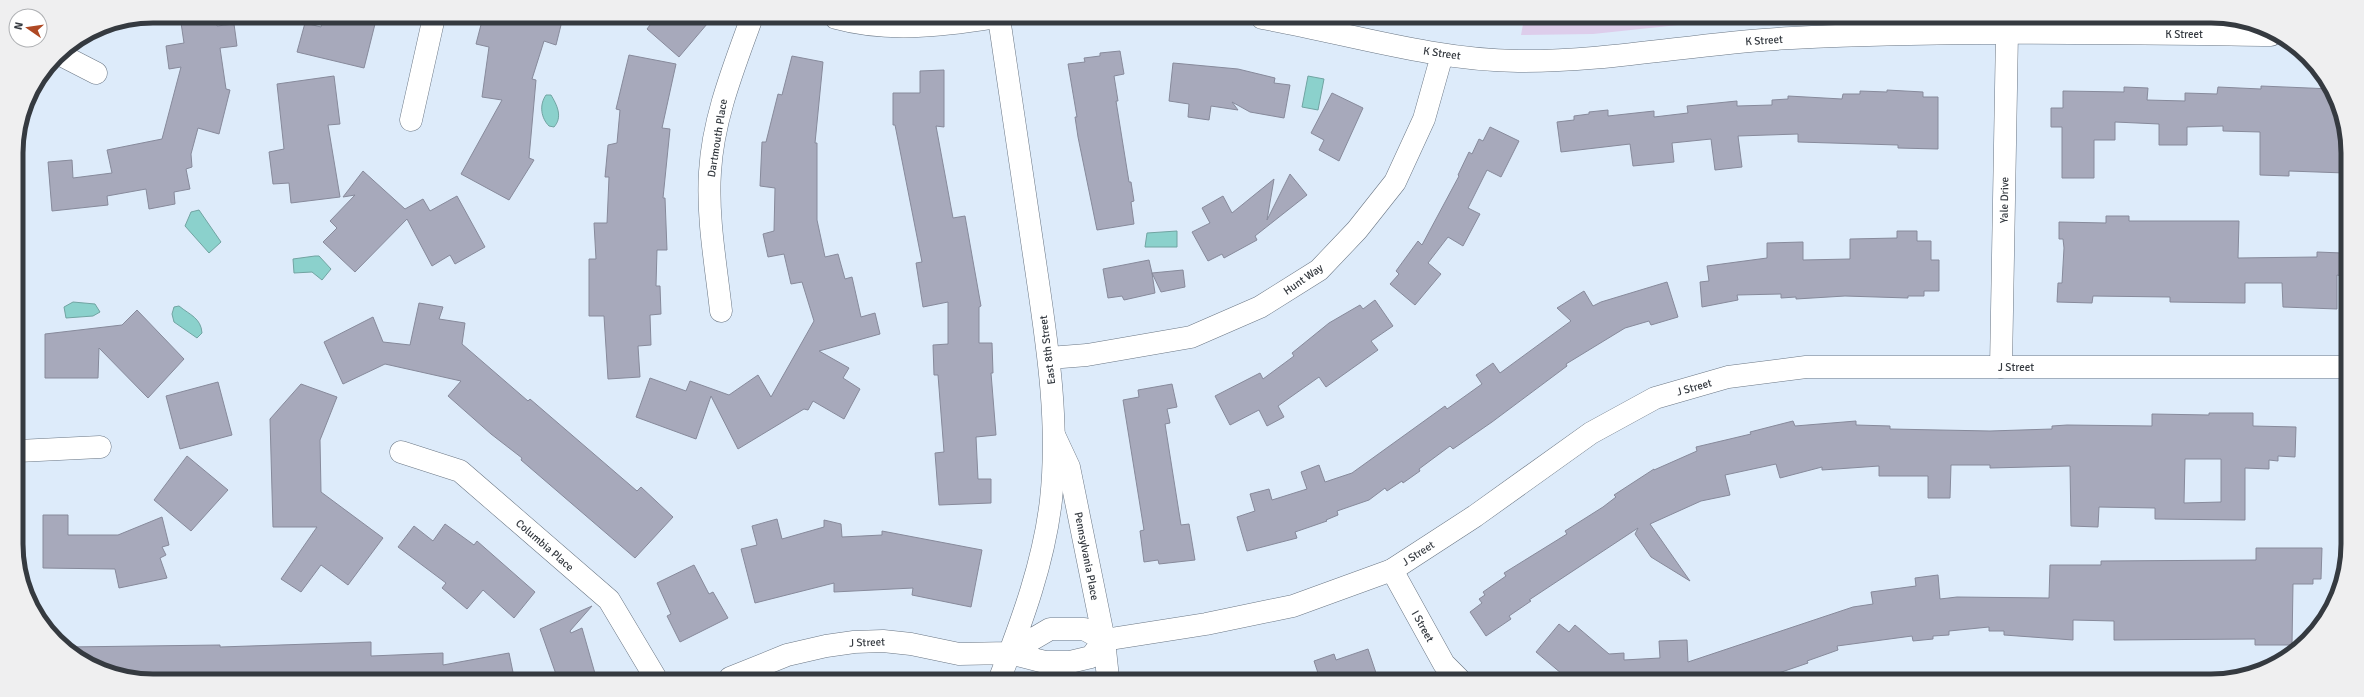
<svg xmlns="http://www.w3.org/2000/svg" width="2364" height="697" font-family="Signika,sans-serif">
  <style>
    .green { fill: #ddcdeb }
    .water { fill: #8bd1cc; stroke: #71a4a2 }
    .building { fill: #a7a9bb; stroke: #878a9b; fill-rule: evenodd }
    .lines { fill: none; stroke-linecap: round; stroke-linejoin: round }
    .minor-casing { stroke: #6a7684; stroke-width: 23 }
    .tertiary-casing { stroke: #6a7684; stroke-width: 23 }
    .minor { stroke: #fff; stroke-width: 22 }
    .tertiary { stroke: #fff; stroke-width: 22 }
    .labels { text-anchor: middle; stroke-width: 3; stroke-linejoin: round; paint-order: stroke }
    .street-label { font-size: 11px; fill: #353a40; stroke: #fff }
    .rim { fill: none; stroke: #353a40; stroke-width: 5 }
  </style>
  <rect width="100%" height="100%" fill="#ddebfa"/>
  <path class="green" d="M 1524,19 L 1735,19 L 1593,34 L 1521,35 Z"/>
  <path class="water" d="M 1308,76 L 1324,79 L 1318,110 L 1302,107 Z
    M 546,95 L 551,95 C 557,105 563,117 554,127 L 549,126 C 541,118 539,105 546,95 Z
    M 199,210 L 221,242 L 209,253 L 185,226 L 191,212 Z
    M 1177,231 L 1177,247 L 1145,247 L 1147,233 Z
    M 315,256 L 319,256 L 331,269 L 322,280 L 312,272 L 294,273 L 293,259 Z
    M 73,302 L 95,304 L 100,312 L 93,316 L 66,318 L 64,307 Z
    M 179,306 C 190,315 201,318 202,333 L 197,338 L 174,322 L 172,314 L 174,307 Z"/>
  <path class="building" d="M 180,16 L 216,16 L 217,26 L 234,24 L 237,46 L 220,48 L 226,89 L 230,90 L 219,134 L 198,128 L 191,154 L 192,167 L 186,169 L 190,189 L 174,192 L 175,204 L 149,209 L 146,189 L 107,196 L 108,205 L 52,211 L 48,162 L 72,160 L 73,178 L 112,173 L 107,150 L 162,139 L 181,67 L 169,69 L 166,46 L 184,43 Z
    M 323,16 L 377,16 L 364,68 L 297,52 L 305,23 L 321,27 Z
    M 483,17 L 548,17 L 562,21 L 556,45 L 544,41 L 532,79 L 536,80 L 529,158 L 534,160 L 509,200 L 461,174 L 502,100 L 482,97 L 489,47 L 476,44 Z
    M 656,17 L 713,17 L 679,57 L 647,29 Z
    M 1120,51 L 1124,74 L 1114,76 L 1118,101 L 1116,101 L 1129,182 L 1131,182 L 1134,201 L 1131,202 L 1134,224 L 1097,230 L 1078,137 L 1075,117 L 1077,117 L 1068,64 L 1085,62 L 1084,58 L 1100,56 L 1100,53 Z
    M 629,55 L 676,64 L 662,128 L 670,129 L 663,198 L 665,198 L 667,250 L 657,250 L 656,286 L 660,286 L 661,314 L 650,315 L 651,345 L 638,346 L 640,377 L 608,379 L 604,316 L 589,316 L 589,259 L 596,259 L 594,223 L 607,223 L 609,177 L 605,177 L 608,145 L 617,143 L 620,110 L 616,109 Z
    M 792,56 L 823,62 L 815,143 L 817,143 L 817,220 L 825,257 L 838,254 L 845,279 L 852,277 L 861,317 L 875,313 L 880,334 L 819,351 L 849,368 L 843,378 L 860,389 L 844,419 L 813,401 L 808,410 L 804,409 L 738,449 L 711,396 L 696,439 L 636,417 L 650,378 L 686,391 L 690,381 L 729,395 L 758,375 L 771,397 L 814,321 L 802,282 L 791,284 L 784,254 L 768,257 L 763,234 L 774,231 L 775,188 L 760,186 L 762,142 L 766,142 L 778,94 L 782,95 Z
    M 1173,63 L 1238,69 L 1275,78 L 1274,83 L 1290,85 L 1284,118 L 1250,112 L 1232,102 L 1238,110 L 1211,106 L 1209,120 L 1188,117 L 1189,104 L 1169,101 Z
    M 944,70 L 944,127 L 936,126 L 953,218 L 965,216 L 981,306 L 979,307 L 979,343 L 992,343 L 993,373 L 991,373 L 996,435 L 976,437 L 978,479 L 991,479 L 991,503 L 939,505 L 935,453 L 944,452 L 938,375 L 934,375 L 933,345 L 948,344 L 948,302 L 923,307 L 916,263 L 922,262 L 895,125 L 893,125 L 893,93 L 920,93 L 920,71 Z
    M 334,76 L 340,124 L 328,125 L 340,197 L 291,203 L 289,183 L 273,184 L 269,152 L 284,149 L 277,84 Z
    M 2261,86 L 2332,89 L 2345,127 L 2345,173 L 2289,171 L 2289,176 L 2260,175 L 2260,132 L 2223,131 L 2223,126 L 2187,127 L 2187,145 L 2159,145 L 2159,124 L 2115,122 L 2115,140 L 2094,140 L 2094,178 L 2062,178 L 2062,127 L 2051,127 L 2051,108 L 2063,108 L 2063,91 L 2124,92 L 2124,87 L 2148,88 L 2147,100 L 2185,101 L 2185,93 L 2217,94 L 2218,87 L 2261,89 Z
    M 1887,90 L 1923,92 L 1923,97 L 1938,97 L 1938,149 L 1898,148 L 1898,145 L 1798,142 L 1798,134 L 1738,136 L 1742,167 L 1715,170 L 1711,139 L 1672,143 L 1674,162 L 1633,166 L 1630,144 L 1561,152 L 1557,122 L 1574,120 L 1574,116 L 1589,114 L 1589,112 L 1608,110 L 1608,116 L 1654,111 L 1654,117 L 1688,113 L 1687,106 L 1737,101 L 1737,106 L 1772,105 L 1772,100 L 1788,99 L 1788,96 L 1842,99 L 1843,94 L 1860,94 L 1860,91 L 1887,92 Z
    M 1332,93 L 1363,108 L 1339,161 L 1319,150 L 1324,140 L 1311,133 Z
    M 1490,127 L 1519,141 L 1501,177 L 1487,170 L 1468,208 L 1480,214 L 1463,246 L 1448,237 L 1428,263 L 1441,274 L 1415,305 L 1390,284 L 1399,274 L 1396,271 L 1418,241 L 1422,245 L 1459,176 L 1458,175 L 1469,152 L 1472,154 L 1479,139 L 1483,141 Z
    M 363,171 L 405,209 L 423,199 L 430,211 L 457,196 L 485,247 L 455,264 L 450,255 L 432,266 L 407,219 L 355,272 L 323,242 L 337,228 L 330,221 L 355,195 L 343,197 Z
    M 1290,174 L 1307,195 L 1255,236 L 1257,240 L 1224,258 L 1222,254 L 1208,261 L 1192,232 L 1210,223 L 1202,208 L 1223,196 L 1232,213 L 1274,179 L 1267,220 Z
    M 2106,216 L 2129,216 L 2129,221 L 2239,221 L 2238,258 L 2317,257 L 2317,252 L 2342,253 L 2342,276 L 2337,275 L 2337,309 L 2283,307 L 2282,283 L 2245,283 L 2245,303 L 2170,302 L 2170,297 L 2093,296 L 2092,303 L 2057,302 L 2058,283 L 2062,283 L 2064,248 L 2063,239 L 2059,239 L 2059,222 L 2106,223 Z
    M 1897,231 L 1917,231 L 1917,241 L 1931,241 L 1931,260 L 1939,260 L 1939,291 L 1924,291 L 1924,296 L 1908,296 L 1908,298 L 1845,296 L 1796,299 L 1796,297 L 1781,298 L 1781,294 L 1737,295 L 1738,300 L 1702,307 L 1700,282 L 1709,281 L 1707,266 L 1767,258 L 1767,243 L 1803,242 L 1803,260 L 1850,259 L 1850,239 L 1897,238 Z
    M 1149,260 L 1152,273 L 1183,270 L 1185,287 L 1161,292 L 1152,273 L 1155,293 L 1124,300 L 1122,296 L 1108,298 L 1103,269 Z
    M 1667,282 L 1678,317 L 1651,325 L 1649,321 L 1625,328 L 1566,364 L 1567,366 L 1492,422 L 1453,449 L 1450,446 L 1419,469 L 1420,471 L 1403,483 L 1402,481 L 1387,491 L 1385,488 L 1369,500 L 1337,511 L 1338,515 L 1326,520 L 1327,521 L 1295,532 L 1297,538 L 1247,551 L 1237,517 L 1255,511 L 1250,494 L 1269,489 L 1272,500 L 1307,489 L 1301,472 L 1319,465 L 1325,482 L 1352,473 L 1445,406 L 1447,409 L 1482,384 L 1476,375 L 1493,363 L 1500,373 L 1571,321 L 1557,308 L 1584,291 L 1593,306 L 1601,302 Z
    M 1375,300 L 1393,326 L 1371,341 L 1378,350 L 1326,387 L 1319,377 L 1278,406 L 1284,417 L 1267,426 L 1259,410 L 1230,425 L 1215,396 L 1260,373 L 1263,379 L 1294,356 L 1292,353 L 1329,323 L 1360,305 L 1363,309 Z
    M 419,303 L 443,307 L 439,319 L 465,323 L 462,344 L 528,401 L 530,399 L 637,491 L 641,487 L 673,517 L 635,558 L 521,460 L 522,458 L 491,434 L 448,396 L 461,381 L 385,364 L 343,384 L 324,342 L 373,317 L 383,342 L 410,345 Z
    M 137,310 L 184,359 L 148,398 L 99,348 L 98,378 L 45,378 L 45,334 L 122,325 Z
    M 218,382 L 232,435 L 180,449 L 166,396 Z
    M 301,384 L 337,397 L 320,440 L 321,492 L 383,538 L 348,585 L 321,565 L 301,592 L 281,579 L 317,527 L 273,527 L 270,419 Z
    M 1172,384 L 1177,407 L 1167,409 L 1170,423 L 1165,424 L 1181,525 L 1189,524 L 1195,560 L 1159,564 L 1158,560 L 1144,562 L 1140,531 L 1144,530 L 1123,400 L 1139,397 L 1138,390 Z
    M 2209,413 L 2253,413 L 2253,426 L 2296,427 L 2295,457 L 2278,456 L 2278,461 L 2269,460 L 2269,469 L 2245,468 L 2245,520 L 2155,519 L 2155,508 L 2099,507 L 2098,527 L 2071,526 L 2070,466 L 1990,468 L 1990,465 L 1951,465 L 1950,498 L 1928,498 L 1928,476 L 1879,476 L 1879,466 L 1822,470 L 1822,467 L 1780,478 L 1776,464 L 1725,475 L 1730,495 L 1701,501 L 1650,524 L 1690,581 L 1651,557 L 1635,534 L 1638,528 L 1529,600 L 1531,601 L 1509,616 L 1511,619 L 1486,636 L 1470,612 L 1482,603 L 1479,599 L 1485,595 L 1483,592 L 1506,576 L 1504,573 L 1567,534 L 1565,531 L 1603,507 L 1616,497 L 1614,495 L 1654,469 L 1654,470 L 1697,451 L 1696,447 L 1751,434 L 1750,432 L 1793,421 L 1795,426 L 1856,421 L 1856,425 L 1890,426 L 1890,429 L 1990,431 L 2052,429 L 2052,426 L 2067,425 L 2152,426 L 2152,414 L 2209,415 ZM 2185,459 L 2221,459 L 2221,502 L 2184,503 Z
    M 187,456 L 228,490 L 191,531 L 154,500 Z
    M 43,515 L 68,515 L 68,535 L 118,535 L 162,517 L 169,545 L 162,547 L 166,555 L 160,558 L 167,578 L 119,588 L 115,569 L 43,568 Z
    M 777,519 L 782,539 L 824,527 L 824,520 L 841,524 L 842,537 L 882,535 L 882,531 L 982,550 L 971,607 L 912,595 L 913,588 L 834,592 L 834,583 L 755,603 L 741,549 L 757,545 L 752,526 Z
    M 445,524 L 474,545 L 477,541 L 535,592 L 514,618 L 483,590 L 467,609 L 442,588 L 446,583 L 398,547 L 414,526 L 433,541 Z
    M 2256,548 L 2322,548 L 2321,579 L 2313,579 L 2313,584 L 2293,584 L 2292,645 L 2255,645 L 2255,639 L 2114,640 L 2114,621 L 2073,620 L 2073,640 L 2004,635 L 2004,631 L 1989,631 L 1989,627 L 1949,631 L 1949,635 L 1933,636 L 1933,639 L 1913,641 L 1912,636 L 1837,646 L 1838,650 L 1807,661 L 1808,663 L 1764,678 L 1762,675 L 1747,680 L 1568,679 L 1536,652 L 1559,624 L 1569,632 L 1575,625 L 1609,654 L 1624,653 L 1624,660 L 1660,658 L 1659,641 L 1687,640 L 1688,662 L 1853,607 L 1873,604 L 1871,592 L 1916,586 L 1915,578 L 1938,575 L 1940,599 L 1957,597 L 2049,598 L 2050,565 L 2101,565 L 2101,561 L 2256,560 Z
    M 694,565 L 709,594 L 713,592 L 728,618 L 680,642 L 667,616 L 671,614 L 657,583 Z
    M 592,606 L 570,631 L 571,633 L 582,628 L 596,677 L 557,677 L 540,629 Z
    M 371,642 L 371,656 L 443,653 L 443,665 L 509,653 L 514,677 L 118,676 L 67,647 L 220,645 L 220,647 Z
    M 1368,649 L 1378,679 L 1320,679 L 1314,661 L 1334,654 L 1336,660 Z"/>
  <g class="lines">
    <defs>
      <path id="minor" d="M 836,18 C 886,32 941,26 991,18
        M 1262,18 C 1347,33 1432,60 1518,61 C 1610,62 1701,42 1792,38 C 1952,30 2111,33 2271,35
        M 59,54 L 96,73
        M 411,120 L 434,17
        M 721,311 C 716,265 707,218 710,172 C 713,118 734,67 752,17
        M 1049,358 L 1087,355 L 1191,337 L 1260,307 L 1319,270 L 1357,230 L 1395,182 L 1424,119 L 1442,55
        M 2001,367 L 2007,33
        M 1055,437 L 1069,467 L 1104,640 L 1108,678
        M 18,451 L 100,447
        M 401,452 L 460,471 L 609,600 L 655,677
        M 1392,570 L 1444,664 L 1459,679"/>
      <path id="tertiary" d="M 999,18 C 1011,97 1023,176 1034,255 C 1046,337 1060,418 1051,500 C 1044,562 1022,621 1000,678
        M 1009,653 L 1050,629 L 1084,629 L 1104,640 L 1206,624 L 1293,606 L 1392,570 L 1475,516 L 1591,433 L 1655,398 L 1728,377 L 1806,367 L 2344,367
        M 730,678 L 787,655 L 826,646 L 854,642 L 883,641 L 911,644 L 959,654 L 1009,653 L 1045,662 L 1070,662 L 1091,657 L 1104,640"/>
    </defs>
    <use href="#minor" class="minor-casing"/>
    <use href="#tertiary" class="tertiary-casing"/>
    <use href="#minor" class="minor"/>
    <use href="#tertiary" class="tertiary"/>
  </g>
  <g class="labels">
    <g class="street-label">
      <text x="2184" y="38">K Street</text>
      <text transform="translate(1764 40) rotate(-4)" y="4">K Street</text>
      <text transform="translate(1442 53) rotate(8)" y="4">K Street</text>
      <text transform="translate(717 138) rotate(-81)" y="4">Dartmouth Place</text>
      <text transform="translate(2004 200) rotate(-89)" y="4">Yale Drive</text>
      <text transform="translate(1303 279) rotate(-35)" y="4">Hunt Way</text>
      <text transform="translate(1047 350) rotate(-97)" y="4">East 8th Street</text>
      <text x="2016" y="371">J Street</text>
      <text transform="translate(1694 387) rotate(-16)" y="4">J Street</text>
      <text transform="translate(545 545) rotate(41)" y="4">Columbia Place</text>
      <text transform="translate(1418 553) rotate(-33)" y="4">J Street</text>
      <text transform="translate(1087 556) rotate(79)" y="4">Pennsylvania Place</text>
      <text transform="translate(1423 626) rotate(61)" y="4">I Street</text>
      <text transform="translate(867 642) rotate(-2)" y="4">J Street</text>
    </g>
  </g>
  <path d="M0 0H2364V697H0ZM153 23H2211A130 130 0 0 1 2341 153V544A130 130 0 0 1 2211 674H153A130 130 0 0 1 23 544V153A130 130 0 0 1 153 23Z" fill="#efeff0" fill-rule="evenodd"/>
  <path class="rim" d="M153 23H2211A130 130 0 0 1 2341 153V544A130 130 0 0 1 2211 674H153A130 130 0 0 1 23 544V153A130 130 0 0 1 153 23Z"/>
  <g transform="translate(28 28) rotate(283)"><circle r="19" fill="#ffffff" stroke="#aeb0b3"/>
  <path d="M0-3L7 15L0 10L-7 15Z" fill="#af4823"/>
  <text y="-6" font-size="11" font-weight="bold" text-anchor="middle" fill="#353a40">N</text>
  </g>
</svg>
